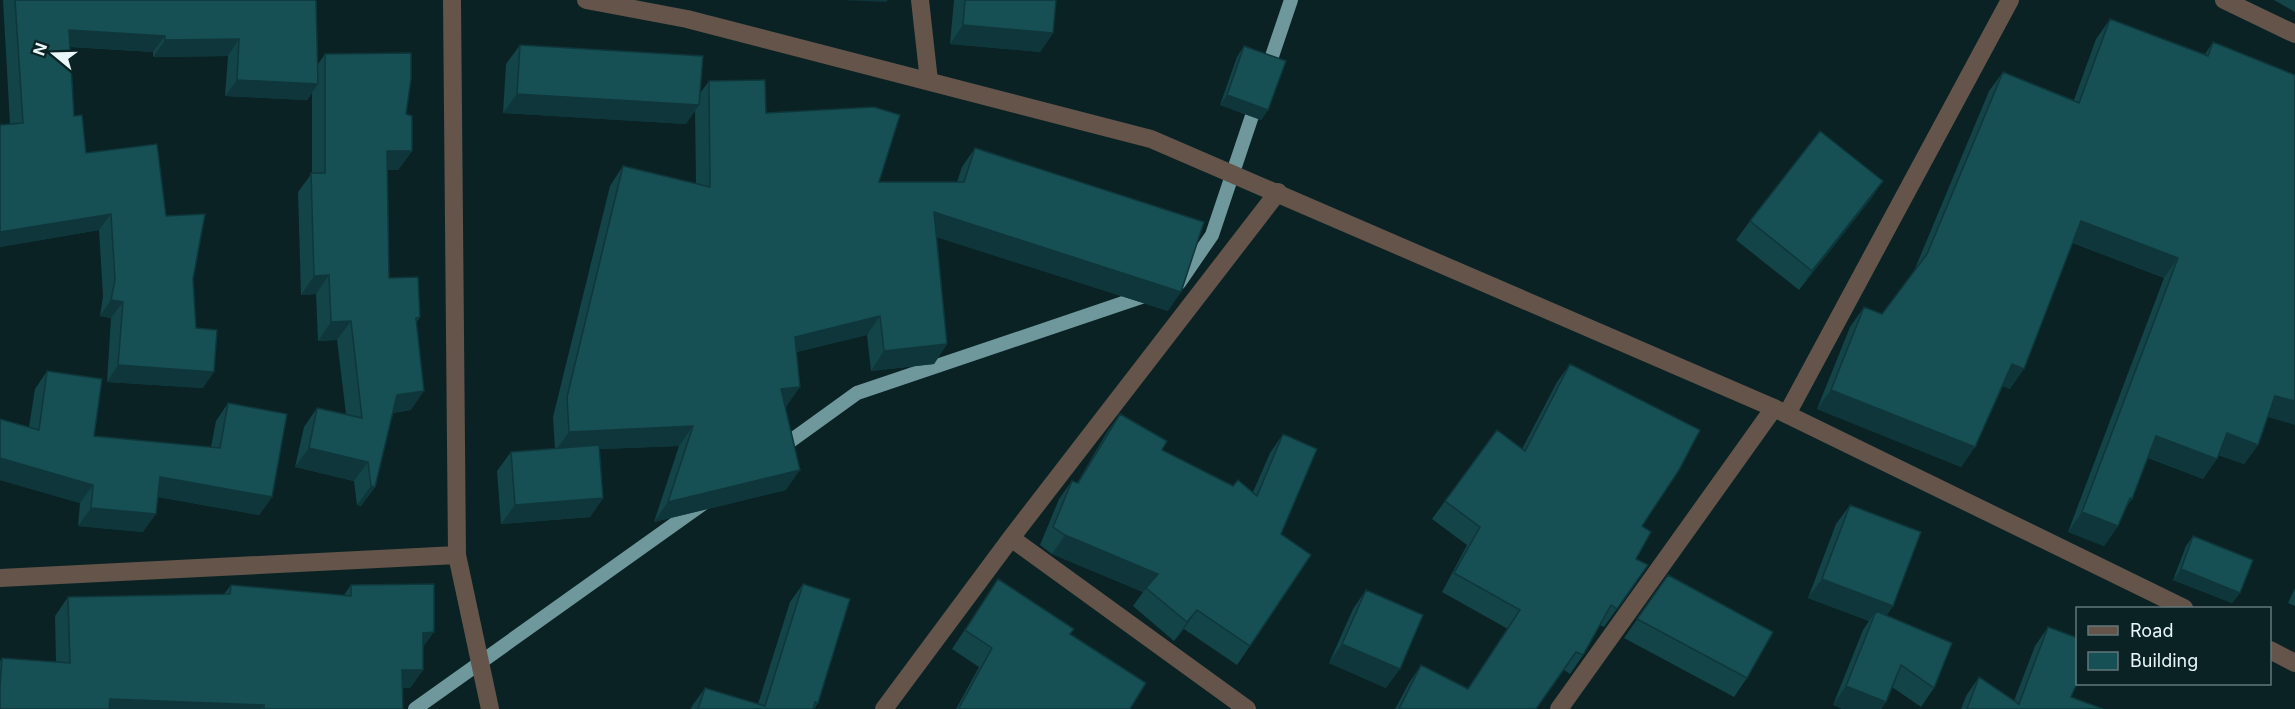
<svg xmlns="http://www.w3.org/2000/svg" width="2295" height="709" font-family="Inter,sans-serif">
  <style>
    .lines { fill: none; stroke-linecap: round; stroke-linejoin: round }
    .stream { stroke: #6e989c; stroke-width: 14 }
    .minor { stroke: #64544a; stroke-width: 18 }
    .tertiary { stroke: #64544a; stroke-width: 18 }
    .wall { fill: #134448 }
    .shaded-wall { fill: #0f373b }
    .building { fill: #164f54; stroke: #0f373b; stroke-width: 1.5 }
  </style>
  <rect width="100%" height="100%" fill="#0a2224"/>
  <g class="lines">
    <path class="stream" d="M 1266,74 L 1291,0
      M 1179,283 L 1212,235 L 1257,101
      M 778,450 L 857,393 L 1150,294
      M 415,709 L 704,503"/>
    <path class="minor" d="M 452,0 L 457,555 L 490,709
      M 920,0 L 929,81
      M 2224,0 L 2295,34
      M 1787,414 L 2010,0
      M 1011,538 L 1247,709
      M 0,578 L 457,555
      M 884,709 L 1011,538 L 1278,192
      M 1559,709 L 1774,408"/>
    <path class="tertiary" d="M 586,0 L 687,19 L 1151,139 L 1774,408 L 2184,608
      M 2270,650 L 2295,663"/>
  </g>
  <path class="wall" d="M 3,0 L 316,0 L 318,64 L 325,54 L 406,114 L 412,151 L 398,170 L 387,170 L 389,278 L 420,317 L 416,323 L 411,410 L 393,413 L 375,487 L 361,506 L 357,505 L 354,481 L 295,467 L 304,427 L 317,408 L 346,414 L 337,340 L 318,341 L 316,294 L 301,295 L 298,192 L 312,173 L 312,93 L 307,100 L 225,96 L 228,56 L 153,57 L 153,52 L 70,47 L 74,116 L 86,153 L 166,216 L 193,279 L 196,328 L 203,388 L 107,382 L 111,318 L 100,316 L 103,296 L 99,230 L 0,247 L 0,125 L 10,124 Z
    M 954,0 L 1056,0 L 1053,33 L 1040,52 L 950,44 Z
    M 2274,0 L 2295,0 L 2295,12 Z
    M 2110,19 L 2205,54 L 2213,42 L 2268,417 L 2258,445 L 2244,464 L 2218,455 L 2203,479 L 2148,458 L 2118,526 L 2104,546 L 2068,532 L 2164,278 L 2073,243 L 2010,389 L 2003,386 L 1975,447 L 1961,467 L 1817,409 L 1850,327 L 1864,307 L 1882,314 L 1914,271 L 1989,91 L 2003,72 L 2074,100 L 2096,39 Z
    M 520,45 L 700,93 L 709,81 L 766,113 L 879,182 L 957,182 L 962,167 L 975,148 L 1168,311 L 937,237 L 947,344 L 934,364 L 871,371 L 867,335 L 796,352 L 785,407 L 786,490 L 654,522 L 679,446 L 599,449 L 603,498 L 590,517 L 501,524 L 497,471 L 511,452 L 555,449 L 553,417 L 610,186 L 623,166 L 696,184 L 695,111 L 686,124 L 503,113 L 506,64 Z
    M 1244,46 L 1268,110 L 1261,120 L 1220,105 L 1237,57 Z
    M 1883,181 L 1870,200 L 1799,290 L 1736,240 L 1750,221 Z
    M 1570,364 L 1642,526 L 1636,559 L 1648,565 L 1604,627 L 1600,625 L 1583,655 L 1570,674 L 1564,670 L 1536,709 L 1395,709 L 1409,683 L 1421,665 L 1468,688 L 1508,629 L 1442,592 L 1467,545 L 1432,519 L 1445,501 L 1522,449 L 1557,382 Z
    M 47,371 L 94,436 L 211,447 L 216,421 L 228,403 L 272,497 L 259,515 L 158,497 L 143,532 L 78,526 L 80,503 L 0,480 L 0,419 L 29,427 L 35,389 Z
    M 1120,414 L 1162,450 L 1233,486 L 1253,492 L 1270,453 L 1283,434 L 1281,534 L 1250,646 L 1237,665 L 1184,629 L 1174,641 L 1133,606 L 1143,592 L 1052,554 L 1040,545 L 1059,499 L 1072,481 L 1077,483 L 1107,432 Z
    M 1850,505 L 1893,606 L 1886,616 L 1934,688 L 1921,707 L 1892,687 L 1886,702 L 1881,709 L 1843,709 L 1833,705 L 1863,630 L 1869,621 L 1808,598 L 1836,524 Z
    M 2193,536 L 2240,593 L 2232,603 L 2173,580 L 2186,546 Z
    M 1668,575 L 1747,678 L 1734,697 L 1624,638 Z
    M 998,579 L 1070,634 L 1130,709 L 956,709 L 979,667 L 952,649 Z
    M 803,584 L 818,703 L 814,709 L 691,709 L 692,706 L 705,688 L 758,704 L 790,602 Z
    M 231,585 L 344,595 L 351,585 L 423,648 L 423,670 L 410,688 L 403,688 L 403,709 L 0,709 L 0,661 L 2,658 L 56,662 L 55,616 L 68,597 L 224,594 Z
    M 2295,588 L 2295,606 L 2288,603 Z
    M 1366,590 L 1386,688 L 1329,663 L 1353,609 Z
    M 2048,627 L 2071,697 L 2103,709 L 1961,709 L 1966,696 L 1979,677 L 2014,701 L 2035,646 Z"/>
  <path class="shaded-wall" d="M 842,0 L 888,0 L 886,2 Z
    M 963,25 L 1053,33 L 1040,52 L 950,44 Z
    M 69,30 L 165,36 L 153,52 L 57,46 Z
    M 239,39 L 228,56 L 153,57 L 165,40 Z
    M 237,80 L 318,84 L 307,100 L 225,96 Z
    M 517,94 L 699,105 L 686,124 L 503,113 Z
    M 1227,95 L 1268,110 L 1261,120 L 1220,105 Z
    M 387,151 L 412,151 L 398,170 L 374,170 Z
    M 1883,181 L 1870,200 L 1799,290 L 1812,271 Z
    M 934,212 L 1181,292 L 1168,311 L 920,232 Z
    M 111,214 L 99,230 L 0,247 L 0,232 Z
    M 2081,221 L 2178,258 L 2164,278 L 2067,240 Z
    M 329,275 L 316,294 L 301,295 L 314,276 Z
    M 111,300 L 123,302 L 111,318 L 100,316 Z
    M 880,316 L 867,335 L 781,356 L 795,337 Z
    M 351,321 L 337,340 L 318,341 L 331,322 Z
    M 947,344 L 934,364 L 871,371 L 884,351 Z
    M 2012,364 L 2024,369 L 2010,389 L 1998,384 Z
    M 118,365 L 214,372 L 203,388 L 107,382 Z
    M 800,387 L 786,407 L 767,409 L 781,389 Z
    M 1831,390 L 1975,447 L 1961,467 L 1817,409 Z
    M 424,391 L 411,410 L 384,414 L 397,395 Z
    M 2275,396 L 2295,401 L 2295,425 L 2261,415 Z
    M 693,426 L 679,446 L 555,451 L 569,432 Z
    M 2227,433 L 2258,445 L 2244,464 L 2213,453 Z
    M 2156,436 L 2217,459 L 2203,479 L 2142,455 Z
    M 309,448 L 368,462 L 354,481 L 295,467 Z
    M 0,458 L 93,485 L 80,503 L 0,480 Z
    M 800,470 L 786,490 L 654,522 L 668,502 Z
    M 160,477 L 272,497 L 259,515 L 147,495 Z
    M 371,486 L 375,487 L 361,506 L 357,505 Z
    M 603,498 L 590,517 L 501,524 L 515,505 Z
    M 2130,498 L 2132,499 L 2119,519 Z
    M 91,508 L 156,514 L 143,532 L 78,526 Z
    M 2082,512 L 2118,526 L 2104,546 L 2068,532 Z
    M 1065,535 L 1158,574 L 1143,592 L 1052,554 Z
    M 2181,569 L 2240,593 L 2232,603 L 2173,580 Z
    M 1822,579 L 1893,606 L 1880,625 L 1876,611 L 1869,621 L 1808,598 Z
    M 1197,610 L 1184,629 L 1174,641 L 1187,622 Z
    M 434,632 L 421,650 L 423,633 Z
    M 1342,644 L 1400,669 L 1386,688 L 1329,663 Z
    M 402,670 L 423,670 L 410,688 L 389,688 Z
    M 1846,686 L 1886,702 L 1881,709 L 1843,709 L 1833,705 Z
    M 110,699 L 264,705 L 261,709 L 103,709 Z"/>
  <path class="building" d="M 15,0 L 316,0 L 318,84 L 237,80 L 239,39 L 165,40 L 165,36 L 69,30 L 74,116 L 82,115 L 86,153 L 157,144 L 166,216 L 205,214 L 193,279 L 196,328 L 217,330 L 214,372 L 118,365 L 123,302 L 111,300 L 115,280 L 111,214 L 0,232 L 0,125 L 23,123 Z
    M 965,0 L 1056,0 L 1053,33 L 963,25 Z
    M 2110,19 L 2208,56 L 2213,42 L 2295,75 L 2295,401 L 2275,396 L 2258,445 L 2227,433 L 2217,459 L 2156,436 L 2132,499 L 2130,498 L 2118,526 L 2082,512 L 2178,258 L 2081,221 L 2024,369 L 2012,364 L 1975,447 L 1831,390 L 1864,307 L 1882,314 L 1927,254 L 2003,72 L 2079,103 Z
    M 520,45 L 703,56 L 699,105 L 517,94 Z
    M 1244,46 L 1286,61 L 1268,110 L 1227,95 Z
    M 411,53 L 411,79 L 406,114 L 412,116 L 412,151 L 387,151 L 389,278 L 418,277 L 420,317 L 416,318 L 424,391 L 397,395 L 375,487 L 371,486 L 368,462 L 309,448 L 317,408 L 362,418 L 351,321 L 331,322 L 329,275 L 314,276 L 311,173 L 325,173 L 325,54 Z
    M 765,80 L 766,113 L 874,107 L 900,115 L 879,182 L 964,182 L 975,148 L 1204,222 L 1181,292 L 934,212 L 947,344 L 884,351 L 880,316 L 795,337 L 800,387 L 781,389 L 800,470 L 668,502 L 693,426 L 569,432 L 567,397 L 623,166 L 710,187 L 709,81 Z
    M 1820,131 L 1883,181 L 1812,271 L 1750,221 Z
    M 1570,364 L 1700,430 L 1679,470 L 1642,526 L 1651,532 L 1636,559 L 1648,565 L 1617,609 L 1611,605 L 1583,655 L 1576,652 L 1536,709 L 1399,709 L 1421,665 L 1468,689 L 1520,610 L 1454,573 L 1480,527 L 1445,501 L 1497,430 L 1525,451 Z
    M 47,371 L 102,379 L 94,436 L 220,448 L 228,403 L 287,414 L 272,497 L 160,477 L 156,514 L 91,508 L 93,485 L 0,458 L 0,419 L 39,430 Z
    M 1120,414 L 1167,441 L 1162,450 L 1233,486 L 1238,480 L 1257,496 L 1283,434 L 1317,449 L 1281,534 L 1311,555 L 1250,646 L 1197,610 L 1187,622 L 1146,588 L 1158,574 L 1065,535 L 1053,527 L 1072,481 L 1078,483 Z
    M 599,445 L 603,498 L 515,505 L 511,452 Z
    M 1850,505 L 1921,532 L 1893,606 L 1822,579 Z
    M 2193,536 L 2253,560 L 2240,593 L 2181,569 Z
    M 1668,575 L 1773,632 L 1747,678 L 1637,619 Z
    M 998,579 L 1074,629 L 1070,634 L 1146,683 L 1130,709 L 962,709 L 959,708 L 992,648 L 965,630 Z
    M 434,584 L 434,632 L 423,633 L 423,670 L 402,670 L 403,709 L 264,709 L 264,705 L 110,699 L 109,709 L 0,709 L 0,687 L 2,658 L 70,663 L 68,597 L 230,594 L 231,585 L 351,596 L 351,585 Z
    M 803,584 L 850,599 L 818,703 L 815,702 L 813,709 L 698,709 L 705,688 L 765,706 Z
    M 1366,590 L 1423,615 L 1400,669 L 1342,644 Z
    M 1876,611 L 1952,643 L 1934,688 L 1901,665 L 1886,702 L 1846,686 Z
    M 2048,627 L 2078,638 L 2078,681 L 2071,697 L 2103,709 L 1967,709 L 1979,677 L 2019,704 Z"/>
  <rect x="2076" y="607" width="195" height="78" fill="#0a2224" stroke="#637779" stroke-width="1.5"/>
  <rect x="2088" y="626" width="30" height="9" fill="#64544a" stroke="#637779" stroke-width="1.5"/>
  <text x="2130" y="637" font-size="18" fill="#e9f7f8">Road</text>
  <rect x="2088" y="652" width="30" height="18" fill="#164f54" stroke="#637779" stroke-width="1.5"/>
  <text x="2130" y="667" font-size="18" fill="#e9f7f8">Building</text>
  <g transform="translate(54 54) rotate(289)" stroke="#0a2224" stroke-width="4.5" paint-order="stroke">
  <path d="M0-4.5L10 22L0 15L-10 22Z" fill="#e9f7f8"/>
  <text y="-9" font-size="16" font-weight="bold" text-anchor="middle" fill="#e9f7f8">N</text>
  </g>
</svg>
